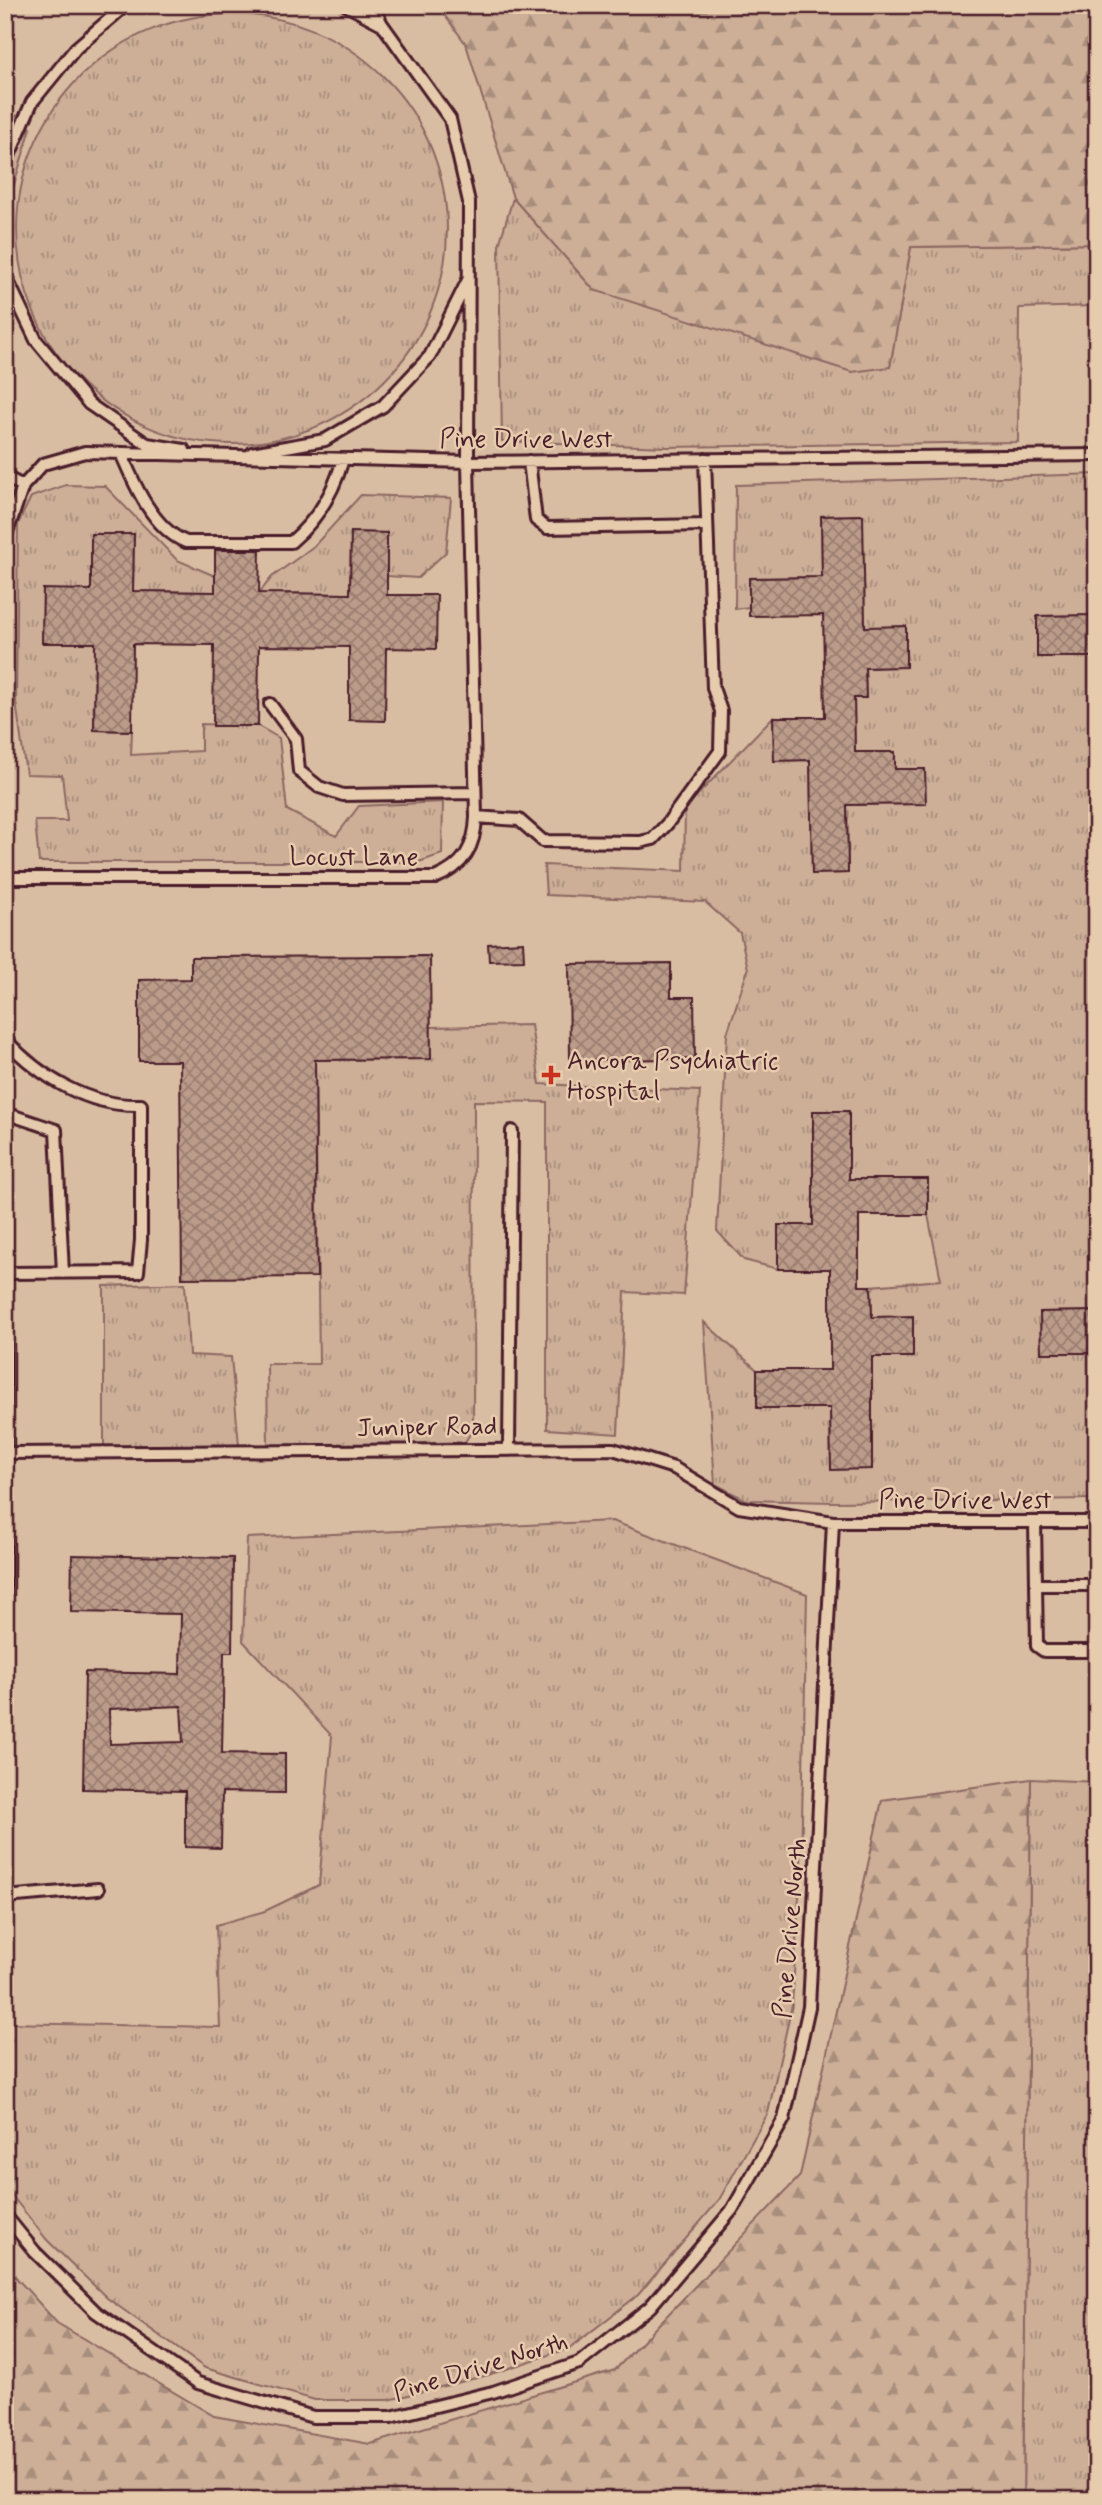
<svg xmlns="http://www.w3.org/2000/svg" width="1102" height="2505" font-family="Mynerve,sans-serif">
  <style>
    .built { fill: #d9bda2 }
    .grass { fill: url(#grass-tufts); stroke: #8c6762; stroke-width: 2 }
    .forest { fill: url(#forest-firs); stroke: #8c6762; stroke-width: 2 }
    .building { fill: url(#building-cross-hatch); stroke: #4a1f2b; stroke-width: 2; fill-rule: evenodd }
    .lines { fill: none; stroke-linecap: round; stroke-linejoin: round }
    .lane-casing { stroke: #4a1f2b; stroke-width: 16 }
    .lane { stroke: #e6cbad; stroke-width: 10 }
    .poi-dot { fill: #c8321e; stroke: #e6cbad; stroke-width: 2.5 }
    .labels { text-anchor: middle; stroke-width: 5; stroke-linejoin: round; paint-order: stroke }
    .street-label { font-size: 26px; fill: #4a1f2b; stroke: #e6cbad }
    .poi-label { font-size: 26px; fill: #4a1f2b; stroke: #e6cbad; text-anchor: start }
  </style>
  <defs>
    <pattern id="grass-tufts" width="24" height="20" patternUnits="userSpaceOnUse" patternTransform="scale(1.75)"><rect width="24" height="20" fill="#cdaf98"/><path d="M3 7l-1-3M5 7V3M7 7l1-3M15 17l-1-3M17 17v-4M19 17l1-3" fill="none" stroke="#a88e7c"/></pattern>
    <pattern id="forest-firs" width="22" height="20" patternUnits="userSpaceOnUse" patternTransform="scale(1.75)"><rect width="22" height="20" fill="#cdaf98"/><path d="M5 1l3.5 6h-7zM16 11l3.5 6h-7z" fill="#a88e7c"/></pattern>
    <pattern id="building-cross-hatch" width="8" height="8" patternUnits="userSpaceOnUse" patternTransform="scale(1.75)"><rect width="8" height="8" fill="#bb9b89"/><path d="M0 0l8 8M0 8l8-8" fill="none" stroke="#9a7e70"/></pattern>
  </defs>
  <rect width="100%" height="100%" fill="#e6cbad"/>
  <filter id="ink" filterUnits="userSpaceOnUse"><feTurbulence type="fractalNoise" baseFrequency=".0143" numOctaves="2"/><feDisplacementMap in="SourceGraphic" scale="14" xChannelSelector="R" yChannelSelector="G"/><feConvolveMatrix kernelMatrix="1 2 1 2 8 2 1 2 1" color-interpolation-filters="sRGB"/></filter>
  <g filter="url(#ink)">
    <path class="built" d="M 5,5 L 437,5 L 466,43 L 513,198 L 911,247 L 1097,244 L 1097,2500 L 1023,2500 L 1031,1780 L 882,1800 L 800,2176 L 615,2370 L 370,2444 L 214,2416 L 57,2323 L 5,2265 L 5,214 L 31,128 L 5,106 Z"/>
    <path class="grass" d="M17 229a215 215 0 1 1 430 0a215 215 0 1 1-430 0Z
      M 513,198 L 594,290 L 890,367 L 911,247 L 1097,244 L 1097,306 L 1019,308 L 1018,442 L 667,447 L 502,441 L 499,245 Z
      M 1097,474 L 1097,615 L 1037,616 L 1037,657 L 1097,657 L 1097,1311 L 1040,1312 L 1041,1353 L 1097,1353 L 1097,1499 L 833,1502 L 746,1500 L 715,1484 L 704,1322 L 757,1370 L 757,1408 L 830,1408 L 831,1469 L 872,1469 L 872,1357 L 913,1357 L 913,1317 L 872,1317 L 871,1286 L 941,1280 L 928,1215 L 928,1180 L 849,1179 L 849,1112 L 813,1225 L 778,1225 L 778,1269 L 744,1260 L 717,1231 L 727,1034 L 748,969 L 740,933 L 705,902 L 546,895 L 544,865 L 684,871 L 685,808 L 773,717 L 774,761 L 810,760 L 812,874 L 848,873 L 847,805 L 925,804 L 855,770 L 854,698 L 866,698 L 865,668 L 906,666 L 906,627 L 865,627 L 862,515 L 821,516 L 822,577 L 749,578 L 749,607 L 735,609 L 736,485 Z
      M 66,485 L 105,486 L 177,560 L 215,576 L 215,592 L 133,591 L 134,535 L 92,534 L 91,590 L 43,590 L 42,642 L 95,643 L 94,730 L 132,731 L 131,755 L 201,751 L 201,724 L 258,726 L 279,738 L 287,810 L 336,836 L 359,806 L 443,802 L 442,854 L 419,862 L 39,862 L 35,821 L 67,821 L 62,775 L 26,774 L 16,702 L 18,524 L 31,497 Z
      M 361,495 L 451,498 L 446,552 L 418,578 L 387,576 L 387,533 L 351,532 L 350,594 L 259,593 L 272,577 L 314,546 Z
      M 531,1025 L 540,1084 L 700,1091 L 684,1295 L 625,1292 L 618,1434 L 547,1429 L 547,1102 L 474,1101 L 473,1429 L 465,1442 L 268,1449 L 267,1364 L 319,1364 L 315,1060 L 430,1059 L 430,1027 Z
      M 185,1283 L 189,1355 L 231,1357 L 239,1445 L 104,1446 L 104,1286 Z
      M 612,1521 L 807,1594 L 801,1865 L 792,2005 L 768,2113 L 719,2200 L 638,2295 L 570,2348 L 488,2375 L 389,2400 L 315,2400 L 205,2368 L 107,2298 L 47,2240 L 5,2187 L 5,2023 L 220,2027 L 216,1925 L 265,1911 L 319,1885 L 332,1736 L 243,1641 L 247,1538 Z
      M 1031,1779 L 1097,1782 L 1097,2500 L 1023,2500 Z"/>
    <path class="forest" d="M 437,5 L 1097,5 L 1097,244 L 911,247 L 890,367 L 852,372 L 594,290 L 513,198 L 466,44 Z
      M 5,106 L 31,128 L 5,214 Z
      M 1031,1779 L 1023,2500 L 5,2500 L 5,2265 L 57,2323 L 214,2416 L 370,2444 L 615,2370 L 800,2176 L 882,1800 Z"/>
    <path class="building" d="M 863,515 L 865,627 L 906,626 L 906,667 L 865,668 L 866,698 L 854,698 L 855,752 L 895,752 L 895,769 L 925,769 L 926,804 L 847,805 L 848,873 L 812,874 L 810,760 L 774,761 L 773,717 L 825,717 L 823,615 L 749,616 L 749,578 L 822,577 L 821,516 Z
      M 351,532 L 387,533 L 387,595 L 437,595 L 436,649 L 386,648 L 385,721 L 349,720 L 349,647 L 259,646 L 258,726 L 213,726 L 214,645 L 133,644 L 132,731 L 94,730 L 95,643 L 42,643 L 43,589 L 91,590 L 91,534 L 134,534 L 133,591 L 215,592 L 215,550 L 260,550 L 259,593 L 350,594 Z
      M 1097,615 L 1097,657 L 1037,657 L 1037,616 Z
      M 523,942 L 524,960 L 489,961 L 488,944 Z
      M 430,956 L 431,1059 L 315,1060 L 317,1277 L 182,1278 L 180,1061 L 139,1061 L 139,980 L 191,979 L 191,957 Z
      M 671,963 L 671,997 L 694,997 L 695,1059 L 570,1060 L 569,964 Z
      M 813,1111 L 849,1111 L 849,1179 L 928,1179 L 928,1215 L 859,1215 L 859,1286 L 871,1286 L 872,1317 L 913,1316 L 913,1357 L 872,1357 L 872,1469 L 831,1470 L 830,1408 L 757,1408 L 757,1370 L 830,1370 L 830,1269 L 778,1269 L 778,1225 L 813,1225 Z
      M 1097,1311 L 1097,1353 L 1041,1353 L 1040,1312 Z
      M 72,1555 L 233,1558 L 232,1652 L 224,1652 L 222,1753 L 285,1754 L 285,1793 L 222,1792 L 221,1848 L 185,1847 L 185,1791 L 83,1789 L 85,1672 L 180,1674 L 181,1614 L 71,1612 ZM 181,1706 L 183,1742 L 110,1744 L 109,1709 Z"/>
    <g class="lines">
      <defs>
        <path id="lane" d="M 372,5 L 382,24
          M 5,165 L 32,102 L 76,48 L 126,5
          M 5,275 L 36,340 L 89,404 L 147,444 L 184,450
          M 121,453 C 134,484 153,529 186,542 L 291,542 C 317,520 334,492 343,459
          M 252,453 L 325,440 L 383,406 L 430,356 L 468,280
          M 529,461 L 536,520 L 547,528 L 707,525
          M 5,477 L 23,486
          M 5,538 L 23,486 L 43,464 L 85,452 L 468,462 L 1097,455
          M 270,704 L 296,739 L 299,771 L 319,787 L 343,795 L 475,793
          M 476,817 L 519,820 L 543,841 L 640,842 L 653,839 L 667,824 L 720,751 L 721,711 L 713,688 L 705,459
          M 5,878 L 435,878 C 464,866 475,847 476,817 L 468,462 L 469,202 L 450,119 L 382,24 L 346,5
          M 5,1039 C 39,1077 89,1107 141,1105 L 141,1240 L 138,1272 L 6,1273
          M 5,1113 L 56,1130 L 63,1273
          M 5,1173 L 5,1615
          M 509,1448 L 512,1131
          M 7,1453 L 613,1449 L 674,1468 L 739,1507 L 833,1522 L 1097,1522
          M 1035,1522 L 1037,1646 L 1044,1651 L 1097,1651
          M 1037,1585 L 1097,1585
          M 5,1897 L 98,1889
          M 5,2215 L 35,2252 L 96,2312 L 198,2383 L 313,2417 L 391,2417 L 493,2392 L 579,2363 L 650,2307 L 732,2210 L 784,2119 L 809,2007 L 833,1522"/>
      </defs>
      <use href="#lane" class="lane-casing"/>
      <use href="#lane" class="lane"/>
    </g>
  </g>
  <path class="poi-dot" d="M547.5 1064.5h7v7h7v7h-7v7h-7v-7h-7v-7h7z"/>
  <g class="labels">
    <g class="street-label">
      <text x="526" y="447">Pine Drive West</text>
      <text x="354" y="865">Locust Lane</text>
      <text transform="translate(427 1426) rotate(-1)" y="9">Juniper Road</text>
      <text x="965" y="1508">Pine Drive West</text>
      <text transform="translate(789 1928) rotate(-85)" y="9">Pine Drive North</text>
      <text transform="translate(480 2366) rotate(-17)" y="9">Pine Drive North</text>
    </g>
    <g class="poi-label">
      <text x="567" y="1069">Ancora Psychiatric<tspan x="567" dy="30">Hospital</tspan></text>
    </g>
  </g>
  <rect width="1102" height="2505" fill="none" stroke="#e6cbad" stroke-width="28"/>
  <rect x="14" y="14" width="1074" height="2477" fill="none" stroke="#4a1f2b" stroke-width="2.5" filter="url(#ink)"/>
</svg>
